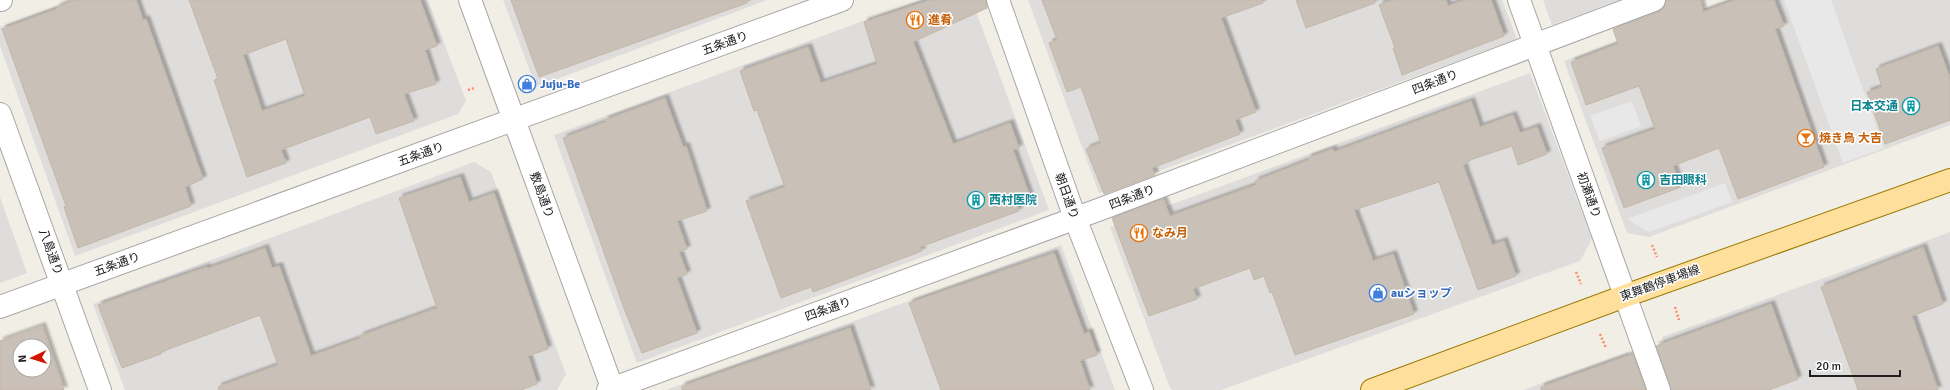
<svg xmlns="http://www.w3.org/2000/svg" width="1950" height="390" font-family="Signika,'Noto Sans JP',sans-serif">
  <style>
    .residential { fill: #dedddc }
    .parking { fill: #e8e8e8 }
    .building { fill: #c9c1b8; stroke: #c4b7a6; fill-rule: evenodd; filter: url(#shadow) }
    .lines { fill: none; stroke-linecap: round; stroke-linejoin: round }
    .minor-casing { stroke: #a7a7a7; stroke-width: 24 }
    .major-casing { stroke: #9b7900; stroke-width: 24 }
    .path { stroke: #ff8868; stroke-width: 2.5; stroke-dasharray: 2 2; stroke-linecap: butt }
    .minor { stroke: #fff; stroke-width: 22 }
    .major { stroke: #ffdf9c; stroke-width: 22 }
    .labels { text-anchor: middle; stroke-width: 3; stroke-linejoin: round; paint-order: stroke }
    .food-label { font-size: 12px; font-weight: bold; fill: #c56008; stroke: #fff; text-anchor: start }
    .street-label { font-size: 12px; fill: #202020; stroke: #fff }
    .shop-label { font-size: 12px; font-weight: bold; fill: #366cbe; stroke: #fff; text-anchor: start }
    .culture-label { font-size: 12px; font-weight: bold; fill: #0d838f; stroke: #fff; text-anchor: start }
  </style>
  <defs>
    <filter id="shadow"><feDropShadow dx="3.5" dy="-3.5" stdDeviation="1" flood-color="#0004"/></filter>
  </defs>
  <rect width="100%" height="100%" fill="#f1eee5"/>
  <path class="residential" d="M 73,0 L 428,0 L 466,101 L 458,114 L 75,256 L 0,46 L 0,27 Z
    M 503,0 L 767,0 L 536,87 Z
    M 920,0 L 972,0 L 1049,210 L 637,363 L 554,135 Z
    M 1028,0 L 1502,0 L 1517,39 L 1099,193 Z
    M 1543,0 L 1620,0 L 1552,25 Z
    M 1727,0 L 1950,0 L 1950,125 L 1649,237 L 1627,233 L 1564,61 Z
    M 1530,73 L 1592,239 L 1580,261 L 1221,390 L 1173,390 L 1170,388 L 1110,227 Z
    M 474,162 L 491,172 L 566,374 L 557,390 L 125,390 L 93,304 Z
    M 0,197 L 27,273 L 0,283 Z
    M 1950,232 L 1950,390 L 1681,390 L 1662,337 Z
    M 1061,245 L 1115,390 L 666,390 Z
    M 1628,352 L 1642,390 L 1523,390 Z"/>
  <path class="parking" d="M 1784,0 L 1831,0 L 1884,148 L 1843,163 Z
    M 1632,101 L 1641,126 L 1600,141 L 1590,116 Z
    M 1725,183 L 1732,202 L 1649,232 L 1627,219 Z"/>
  <path class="building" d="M 75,0 L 136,0 L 143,20 L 146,19 L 203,179 L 185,187 L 191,206 L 78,248 L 64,207 L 66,206 L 2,29 L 57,9 L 57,7 Z
    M 189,0 L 420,0 L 437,46 L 425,50 L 436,84 L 404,94 L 414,121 L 376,134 L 370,117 L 281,150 L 286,163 L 247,177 L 214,80 L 218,79 ZM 286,39 L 305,96 L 262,111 L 243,55 Z
    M 511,0 L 747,0 L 747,3 L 539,77 Z
    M 931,0 L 986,0 L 987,8 L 913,42 L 953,144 L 1010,123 L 1019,148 L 1013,150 L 1030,197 L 1016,203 L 1019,211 L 920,247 L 922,251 L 813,292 L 811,287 L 781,298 L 746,201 L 785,187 L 757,110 L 754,111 L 740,71 L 808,47 L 821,83 L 877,64 L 864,22 Z
    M 1042,0 L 1262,0 L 1263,3 L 1221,18 L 1256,112 L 1235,120 L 1240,134 L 1152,168 L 1155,175 L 1104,194 L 1086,149 L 1101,143 L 1081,87 L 1067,92 L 1049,43 L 1057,40 Z
    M 1296,0 L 1374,0 L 1375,3 L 1306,28 Z
    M 1393,0 L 1446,0 L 1448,6 L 1465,0 L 1491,0 L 1504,36 L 1402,75 L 1393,48 L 1395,48 L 1379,5 Z
    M 1666,0 L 1700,0 L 1703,12 L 1735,0 L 1774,0 L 1784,26 L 1775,29 L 1824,167 L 1738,199 L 1719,148 L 1673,166 L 1681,187 L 1624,208 L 1602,148 L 1655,129 L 1639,86 L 1586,105 L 1571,62 L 1618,44 L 1613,29 L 1659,12 L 1664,8 Z
    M 1938,46 L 1950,78 L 1950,120 L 1885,144 L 1867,92 L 1882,87 L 1876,69 Z
    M 665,98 L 683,147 L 686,146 L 707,211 L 677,221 L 687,249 L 679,252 L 687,274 L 677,278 L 697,333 L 642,353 L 625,311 L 563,138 L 606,122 L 605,120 Z
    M 1471,101 L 1480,127 L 1513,115 L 1520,133 L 1537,127 L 1547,154 L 1518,165 L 1512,146 L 1467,161 L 1467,163 L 1463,165 L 1492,245 L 1504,241 L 1516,276 L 1478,290 L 1439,182 L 1354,210 L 1373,261 L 1393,254 L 1414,314 L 1295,355 L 1272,292 L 1270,293 L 1264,276 L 1254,280 L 1250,268 L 1193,289 L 1197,299 L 1149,316 L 1112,218 L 1163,199 L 1170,216 L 1256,185 L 1255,181 L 1309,160 L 1308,158 L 1333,149 L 1334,152 Z
    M 460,177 L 469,202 L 494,193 L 548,349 L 528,356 L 537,384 L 521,390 L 219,390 L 218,387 L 278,365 L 260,315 L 161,352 L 161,354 L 122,368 L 98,305 L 207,267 L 207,269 L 265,248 L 272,268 L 279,266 L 311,356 L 361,338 L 360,336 L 437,308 L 399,198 Z
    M 1923,247 L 1943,304 L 1912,316 L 1938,390 L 1858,390 L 1821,287 Z
    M 1054,253 L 1084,334 L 1089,332 L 1097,355 L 1080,361 L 1090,390 L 941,390 L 909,303 Z
    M 1771,304 L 1798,379 L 1769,390 L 1671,390 L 1656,346 Z
    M 42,326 L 64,390 L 0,390 L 0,341 ZM 20,346 L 44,346 L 44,370 L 20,370 Z
    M 850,328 L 871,390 L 682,390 L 682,386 Z
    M 1633,354 L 1646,390 L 1541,390 L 1541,387 Z"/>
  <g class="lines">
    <defs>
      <path id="minor" d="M 0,0 L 1,0
        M 470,0 L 613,390
        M 998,0 L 1075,218 L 1142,390
        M 1519,0 L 1659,390
        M 0,114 L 100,390
        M 0,307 L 842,0
        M 608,390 L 1098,210 L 1654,0"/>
      <path id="major" d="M 1372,390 L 1625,296 L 1950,180"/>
    </defs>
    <use href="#minor" class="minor-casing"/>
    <use href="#major" class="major-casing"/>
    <path class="path" d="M 468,90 L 474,88
      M 1652,245 L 1657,257
      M 1576,272 L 1581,284
      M 1675,307 L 1679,320
      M 1600,334 L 1606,348"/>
    <use href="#minor" class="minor"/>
    <use href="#major" class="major"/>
  </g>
  <defs>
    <symbol id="restaurant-ring" viewBox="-11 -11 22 22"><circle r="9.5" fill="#fff" stroke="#e8710a" stroke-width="1.5"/><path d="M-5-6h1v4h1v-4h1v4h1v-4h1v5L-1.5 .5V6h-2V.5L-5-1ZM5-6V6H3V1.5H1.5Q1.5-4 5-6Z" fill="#e8710a"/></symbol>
    <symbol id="shop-ring" viewBox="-11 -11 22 22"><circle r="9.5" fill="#fff" stroke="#3f7fe0" stroke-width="1.5"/><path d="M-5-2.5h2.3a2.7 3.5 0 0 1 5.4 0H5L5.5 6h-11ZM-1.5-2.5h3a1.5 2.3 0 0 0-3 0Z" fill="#3f7fe0"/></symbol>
    <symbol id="building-ring" viewBox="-11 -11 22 22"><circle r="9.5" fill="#fff" stroke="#0f9aa8" stroke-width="1.5"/><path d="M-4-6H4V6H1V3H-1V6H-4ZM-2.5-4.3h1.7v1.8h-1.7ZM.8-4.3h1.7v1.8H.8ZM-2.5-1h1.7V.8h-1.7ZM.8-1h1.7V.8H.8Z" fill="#0f9aa8"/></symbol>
    <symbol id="bar-ring" viewBox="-11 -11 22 22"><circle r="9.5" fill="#fff" stroke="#e8710a" stroke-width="1.5"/><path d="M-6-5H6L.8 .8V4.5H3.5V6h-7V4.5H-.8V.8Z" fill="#e8710a"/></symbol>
  </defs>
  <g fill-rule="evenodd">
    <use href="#restaurant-ring" x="905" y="10" width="20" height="20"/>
    <use href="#shop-ring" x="517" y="74" width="20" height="20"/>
    <use href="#building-ring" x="1901" y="96" width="20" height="20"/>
    <use href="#bar-ring" x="1796" y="128" width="20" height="20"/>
    <use href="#building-ring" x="1636" y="170" width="20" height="20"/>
    <use href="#building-ring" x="966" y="190" width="20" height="20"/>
    <use href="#restaurant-ring" x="1129" y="223" width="20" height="20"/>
    <use href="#shop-ring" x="1368" y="283" width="20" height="20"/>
  </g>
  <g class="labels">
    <g class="food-label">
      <text x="928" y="24">進肴</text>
      <text x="1819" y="142">焼き鳥 大吉</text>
      <text x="1152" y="237">なみ月</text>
    </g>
    <g class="street-label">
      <text transform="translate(725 43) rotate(-20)" y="4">五条通り</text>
      <text transform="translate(1435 82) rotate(-21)" y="4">四条通り</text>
      <text transform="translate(421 154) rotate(-20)" y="4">五条通り</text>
      <text transform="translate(542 195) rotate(70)" y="4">敷島通り</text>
      <text transform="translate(1589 195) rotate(70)" y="4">初瀬通り</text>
      <text transform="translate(1067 196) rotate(70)" y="4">朝日通り</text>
      <text transform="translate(1132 197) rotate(-21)" y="4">四条通り</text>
      <text transform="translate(51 252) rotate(70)" y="4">八島通り</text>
      <text transform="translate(117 264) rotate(-20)" y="4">五条通り</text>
      <text transform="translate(1660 283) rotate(-20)" y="4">東舞鶴停車場線</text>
      <text transform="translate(828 309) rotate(-20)" y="4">四条通り</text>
    </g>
    <g class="shop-label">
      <text x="540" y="88">Juju-Be</text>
      <text x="1391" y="297">auショップ</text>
    </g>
    <g class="culture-label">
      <text x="1898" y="110" text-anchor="end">日本交通</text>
      <text x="1659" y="184">吉田眼科</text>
      <text x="989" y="204">西村医院</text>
    </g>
  </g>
  <g transform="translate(32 358) rotate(266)"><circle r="19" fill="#ffffff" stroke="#a6a6a6"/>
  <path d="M0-3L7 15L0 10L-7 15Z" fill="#cf1600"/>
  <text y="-6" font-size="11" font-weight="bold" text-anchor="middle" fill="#202020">N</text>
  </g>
  <path d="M1810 370v6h90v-6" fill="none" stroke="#202020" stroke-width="2"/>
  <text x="1816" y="370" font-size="12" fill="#202020" stroke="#ffffff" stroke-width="3" paint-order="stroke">20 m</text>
</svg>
